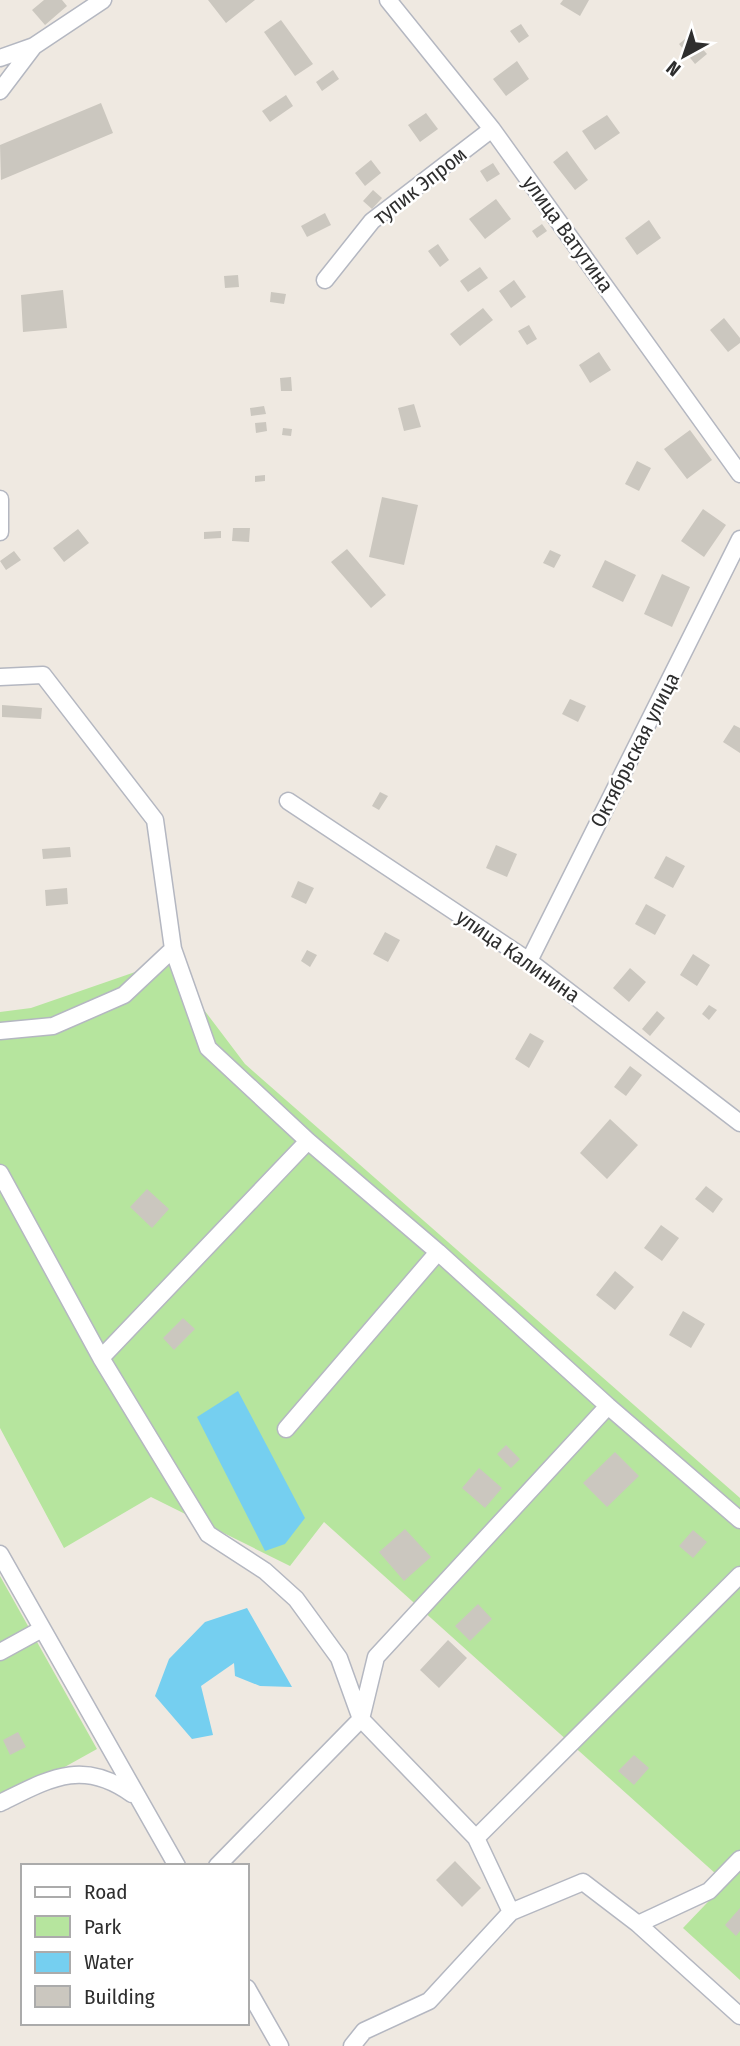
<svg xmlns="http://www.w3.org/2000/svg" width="740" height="2046" font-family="'Fira Sans Condensed',sans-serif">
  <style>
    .green { fill: #b6e59e }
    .water { fill: #75cff0 }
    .building { fill: #cbc7bf }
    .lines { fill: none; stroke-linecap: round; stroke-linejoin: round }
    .minor-casing { stroke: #b4b7c1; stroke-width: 19 }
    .minor { stroke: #fff; stroke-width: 16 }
    .labels { text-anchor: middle; stroke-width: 5; stroke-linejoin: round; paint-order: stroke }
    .street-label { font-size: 21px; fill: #2e2e2e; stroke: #fff }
  </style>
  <rect width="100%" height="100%" fill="#efe9e1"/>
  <path class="green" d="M 167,961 L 245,1064 L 740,1498 L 740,1980 L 683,1928 L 726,1883 L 324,1522 L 290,1566 L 151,1497 L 64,1548 L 0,1428 L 0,1012 L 31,1008 Z
    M 0,1576 L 97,1749 L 0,1803 Z"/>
  <path class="water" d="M 238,1391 L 305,1518 L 285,1544 L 265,1551 L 197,1417 Z
    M 247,1608 L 292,1687 L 260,1686 L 235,1676 L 234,1663 L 201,1686 L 213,1735 L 192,1739 L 155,1696 L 169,1659 L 205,1622 Z"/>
  <path class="building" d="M 44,0 L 62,0 L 67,6 L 45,25 L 32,10 Z
    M 208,0 L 255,0 L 226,23 Z
    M 563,0 L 589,0 L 580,16 L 560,4 Z
    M 281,20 L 313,64 L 295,76 L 264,32 Z
    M 521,24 L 529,36 L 519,43 L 510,31 Z
    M 690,35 L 707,54 L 695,64 L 679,44 Z
    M 517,61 L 529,79 L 506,96 L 493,79 Z
    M 333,70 L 339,79 L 322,91 L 316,82 Z
    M 286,95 L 293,106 L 270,122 L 262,111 Z
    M 101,103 L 113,133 L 1,180 L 0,145 Z
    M 426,113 L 438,129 L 420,142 L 408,125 Z
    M 607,115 L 620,133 L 595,150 L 582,131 Z
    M 567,151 L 588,180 L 575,190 L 553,162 Z
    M 371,160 L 381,173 L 365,186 L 355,173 Z
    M 493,163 L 500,174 L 487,182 L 480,171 Z
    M 373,190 L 382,198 L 372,209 L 363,201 Z
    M 496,199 L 511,219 L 485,239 L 469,219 Z
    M 325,213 L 331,225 L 307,237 L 301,226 Z
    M 649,220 L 661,238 L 637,255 L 625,238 Z
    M 542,224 L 547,231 L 537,238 L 532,231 Z
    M 438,244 L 449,260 L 440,267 L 428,251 Z
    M 480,267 L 488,278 L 468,292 L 460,281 Z
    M 238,275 L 239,287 L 225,288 L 224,276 Z
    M 514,280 L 526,297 L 511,308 L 499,291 Z
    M 63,290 L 67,328 L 23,332 L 21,295 Z
    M 271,292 L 286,294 L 284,304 L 270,302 Z
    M 483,308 L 493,320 L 460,346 L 450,334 Z
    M 724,318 L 740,338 L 740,343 L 728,352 L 710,330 Z
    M 529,325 L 537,339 L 527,345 L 518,331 Z
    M 599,352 L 611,370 L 590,383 L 579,365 Z
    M 291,377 L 292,391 L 281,391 L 280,378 Z
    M 414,404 L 421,427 L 404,431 L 398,408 Z
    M 264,406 L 266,414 L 251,416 L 250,408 Z
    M 266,422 L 267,431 L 256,433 L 255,423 Z
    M 283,428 L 292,429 L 291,436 L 282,435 Z
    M 690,430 L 712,460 L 687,479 L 664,449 Z
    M 637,461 L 651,468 L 639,491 L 625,484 Z
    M 265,475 L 265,481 L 255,482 L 255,476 Z
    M 382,497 L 418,505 L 404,565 L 369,557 Z
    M 703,509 L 726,525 L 704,557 L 681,541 Z
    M 233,528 L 250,528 L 249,542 L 232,541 Z
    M 78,529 L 89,543 L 64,562 L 53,548 Z
    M 221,531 L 221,538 L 204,539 L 204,532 Z
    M 347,549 L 386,595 L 371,608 L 331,562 Z
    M 550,550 L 561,555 L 554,568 L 543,563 Z
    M 14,551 L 21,560 L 6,570 L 0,561 Z
    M 605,560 L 636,575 L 623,602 L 592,587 Z
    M 662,574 L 690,587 L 672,627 L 644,614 Z
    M 570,699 L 586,706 L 578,722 L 562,714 Z
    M 2,705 L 42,708 L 41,719 L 2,717 Z
    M 734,725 L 740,728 L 740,753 L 723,742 Z
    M 380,792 L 388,796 L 379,810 L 372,806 Z
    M 496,845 L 517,854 L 507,877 L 486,868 Z
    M 70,847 L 71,857 L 43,859 L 42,849 Z
    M 666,856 L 685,866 L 673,888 L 654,878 Z
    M 298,881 L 314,888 L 306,904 L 291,897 Z
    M 67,888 L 68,904 L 46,906 L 45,890 Z
    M 646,904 L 666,915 L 655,935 L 635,924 Z
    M 385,932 L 400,940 L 388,962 L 373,954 Z
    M 307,950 L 317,955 L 310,967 L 301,961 Z
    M 693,954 L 710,965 L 697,986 L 680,975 Z
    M 630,968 L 646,982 L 629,1002 L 613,988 Z
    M 709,1005 L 717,1010 L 709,1020 L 702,1014 Z
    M 657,1011 L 665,1018 L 650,1036 L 642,1029 Z
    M 530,1033 L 544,1041 L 529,1068 L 515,1059 Z
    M 630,1066 L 642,1075 L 626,1096 L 614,1087 Z
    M 610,1119 L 638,1145 L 607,1179 L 580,1153 Z
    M 706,1186 L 723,1199 L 713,1213 L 695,1199 Z
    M 147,1189 L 169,1209 L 152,1228 L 130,1207 Z
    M 661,1225 L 679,1238 L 662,1261 L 644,1248 Z
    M 615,1271 L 634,1287 L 615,1310 L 596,1295 Z
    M 683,1311 L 705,1324 L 691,1348 L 669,1335 Z
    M 183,1318 L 195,1329 L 174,1350 L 163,1338 Z
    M 506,1445 L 520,1459 L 511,1468 L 497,1454 Z
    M 615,1452 L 639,1476 L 607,1507 L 583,1483 Z
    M 479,1468 L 502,1488 L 485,1508 L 462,1488 Z
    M 405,1529 L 431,1557 L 404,1581 L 379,1552 Z
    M 693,1530 L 707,1542 L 693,1558 L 679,1546 Z
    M 478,1604 L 492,1619 L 470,1641 L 455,1626 Z
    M 448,1640 L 467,1658 L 439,1688 L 420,1670 Z
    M 18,1732 L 26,1747 L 10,1755 L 3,1740 Z
    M 634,1755 L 649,1768 L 634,1785 L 618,1771 Z
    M 455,1861 L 481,1888 L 462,1907 L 436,1880 Z
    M 740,1908 L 740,1931 L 736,1936 L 725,1925 Z"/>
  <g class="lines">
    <defs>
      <path id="minor" d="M 388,0 L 492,129 L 740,474
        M 0,58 L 34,46 L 103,0
        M 0,91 L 34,46
        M 325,280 L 372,221 L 492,129
        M 0,499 L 0,532
        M 0,677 L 43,675 L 155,820 L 173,949 L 124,995 L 53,1026 L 0,1031
        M 288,801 L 529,961 L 740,1123
        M 173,949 L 208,1048 L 308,1141 L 438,1252 L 608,1406 L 740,1520
        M 529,961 L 740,539
        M 0,1173 L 101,1358 L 208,1534 L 265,1571 L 296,1599 L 339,1658 L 361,1719
        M 101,1358 L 308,1141
        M 286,1429 L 438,1252
        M 0,1554 L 177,1866
        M 0,1652 L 42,1629
        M 361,1719 L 376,1657 L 608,1406
        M 0,1803 C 49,1779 82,1758 132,1794
        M 217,1866 L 361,1719 L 476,1838
        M 511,1912 L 476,1838 L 740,1575
        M 638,1924 L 740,2016
        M 247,1988 L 280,2046
        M 352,2046 L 364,2031 L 429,2001 L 511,1912 L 583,1882 L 638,1924 L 709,1891 L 740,1859"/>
    </defs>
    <use href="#minor" class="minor-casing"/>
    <use href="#minor" class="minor"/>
  </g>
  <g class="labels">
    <g class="street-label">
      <text transform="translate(420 186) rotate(-38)" y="7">тупик Эпром</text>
      <text transform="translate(568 234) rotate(54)" y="7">улица Ватутина</text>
      <text transform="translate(635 750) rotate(-63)" y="7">Октябрьская улица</text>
      <text transform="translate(518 956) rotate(35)" y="7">улица Калинина</text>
    </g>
  </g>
  <rect x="21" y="1864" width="228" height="161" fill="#ffffff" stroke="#ababab" stroke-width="2"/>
  <rect x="35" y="1887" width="35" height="10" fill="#ffffff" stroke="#ababab" stroke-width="2"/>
  <text x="84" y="1899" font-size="21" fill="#2e2e2e">Road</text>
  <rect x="35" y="1916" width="35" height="21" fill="#b6e59e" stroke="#ababab" stroke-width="2"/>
  <text x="84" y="1934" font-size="21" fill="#2e2e2e">Park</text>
  <rect x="35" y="1952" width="35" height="21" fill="#75cff0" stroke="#ababab" stroke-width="2"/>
  <text x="84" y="1969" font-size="21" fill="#2e2e2e">Water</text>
  <rect x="35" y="1986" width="35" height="21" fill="#cbc7bf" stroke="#ababab" stroke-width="2"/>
  <text x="84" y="2004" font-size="21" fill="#2e2e2e">Building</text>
  <g transform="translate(684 56) rotate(220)" stroke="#ffffff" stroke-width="5" paint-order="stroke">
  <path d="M0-5L12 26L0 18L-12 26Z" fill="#2e2e2e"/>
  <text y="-10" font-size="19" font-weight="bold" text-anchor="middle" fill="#2e2e2e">N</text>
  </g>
</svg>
